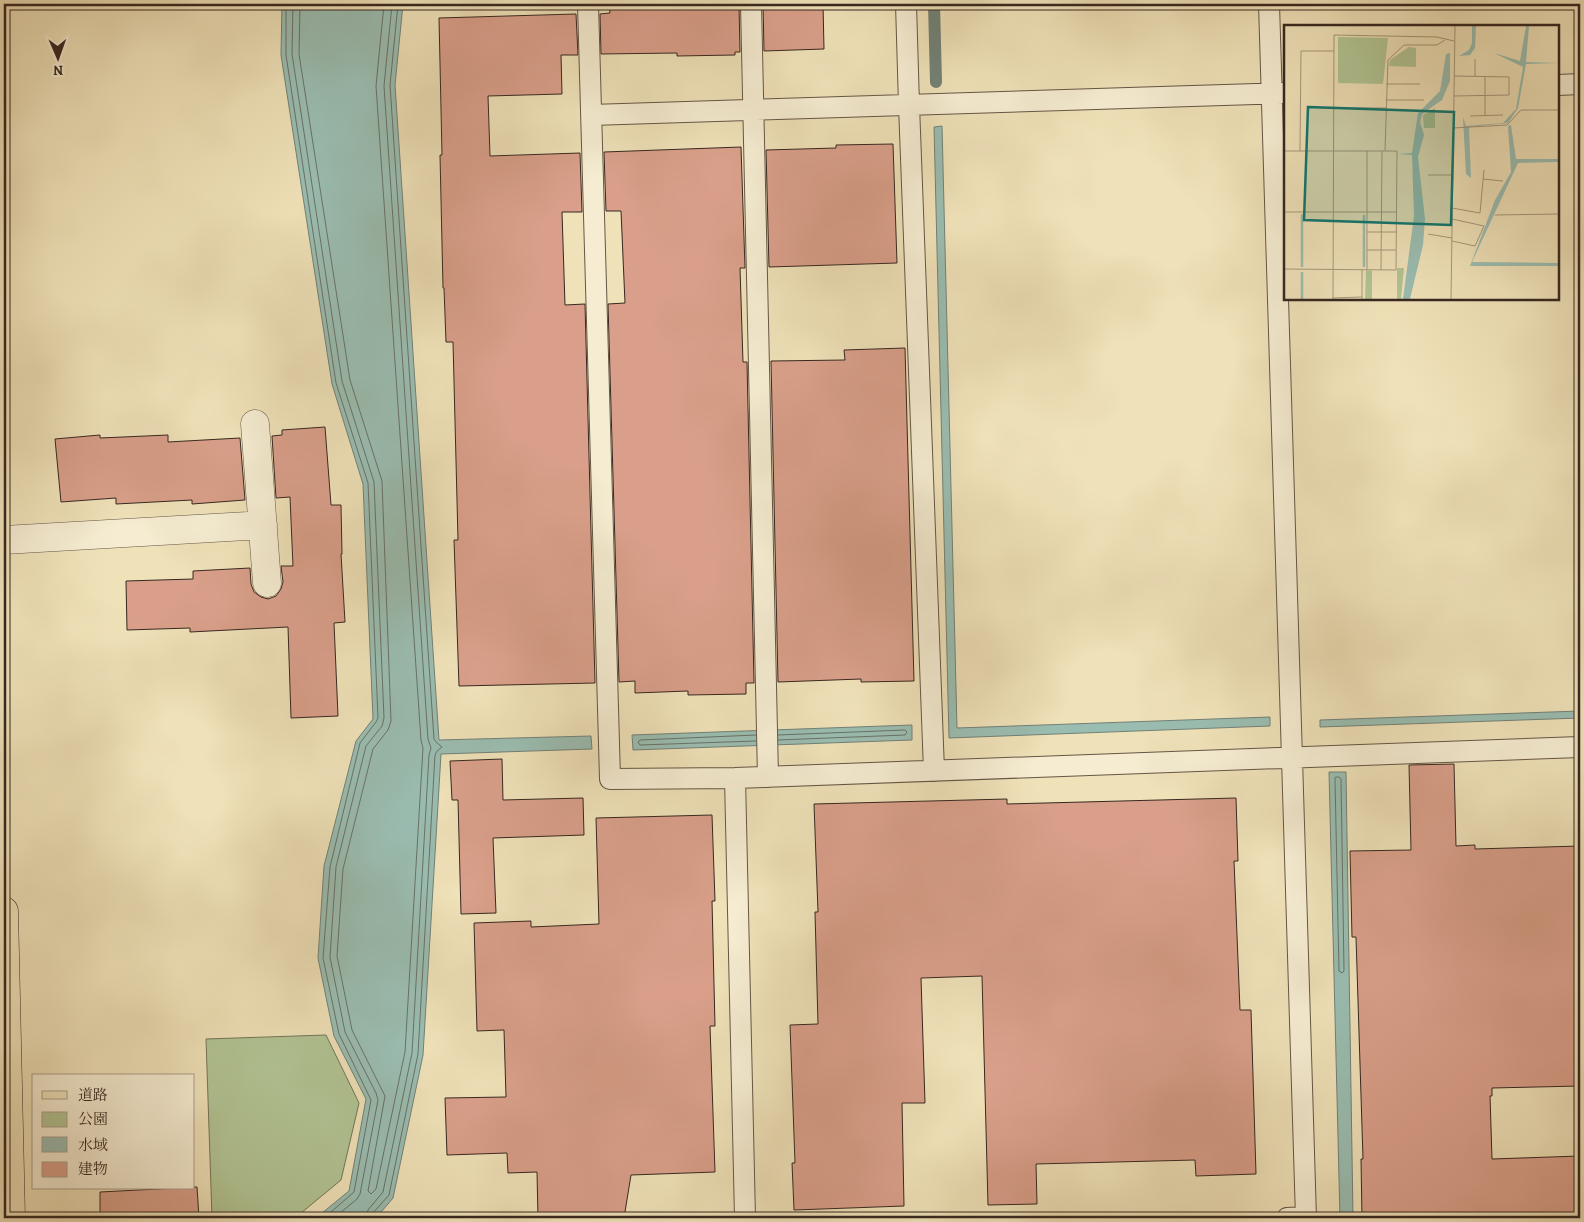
<svg xmlns="http://www.w3.org/2000/svg" width="1584" height="1222" font-family="Alegreya,'Noto Serif JP',serif">
  <style>
    .green { fill: #b2c494; stroke: #74765a }
    .water { fill: #9abdb1; stroke: #728177 }
    .lines { fill: none; stroke-linecap: round; stroke-linejoin: round }
    .shore { stroke: #687268; stroke-width: 1 }
    .stream { stroke: #728177; stroke-width: 12 }
    .building { fill: #d99f8a; stroke: #372820 }
    .lane-casing { stroke: #655646; stroke-width: 22 }
    .street-casing { stroke: #655646; stroke-width: 29 }
    .primary-casing { stroke: #372820; stroke-width: 29 }
    .lane { stroke: #f5ecd1; stroke-width: 20 }
    .street { stroke: #f5ecd1; stroke-width: 28 }
    .primary { stroke: #efe1b8; stroke-width: 28 }
    .inset-river { fill: none; stroke: #9abdb1; stroke-width: 2.5 }
    .inset-road { fill: none; stroke: #a5977b; stroke-width: 1 }
    .view { fill: #0f766e; fill-opacity: 0.15; stroke: #0f766e; stroke-width: 2.5 }
    .inset-edge { fill: none; stroke: #372820; stroke-width: 2.5 }
  </style>
  <rect width="100%" height="100%" fill="#efe1b8"/>
  <filter id="stains"><feTurbulence type="fractalNoise" baseFrequency=".004" numOctaves="4"/><feColorMatrix values="0 0 0 0 .2 0 0 0 0 .09 0 0 0 0 .02 0 0 0 .5 -.17"/></filter>
  <radialGradient id="worn" r=".72"><stop offset=".6" stop-color="#630" stop-opacity="0"/><stop offset="1" stop-color="#630" stop-opacity=".3"/></radialGradient>
  <path class="green" d="M 326,1035 L 359,1103 L 341,1180 L 295,1218 L 212,1218 L 206,1039 Z"/>
  <path class="water" d="M 282,4 L 403,4 L 395,85 L 439,740 L 591,736 L 592,749 L 441,754 L 423,1055 L 393,1198 L 376,1218 L 316,1218 L 349,1191 L 366,1099 L 334,1036 L 318,958 L 324,866 L 356,741 L 373,719 L 363,484 L 332,384 L 281,55 Z
    M 942,126 L 957,728 L 1270,717 L 1270,726 L 949,738 L 934,127 Z
    M 1580,711 L 1580,718 L 1320,727 L 1320,720 Z
    M 912,725 L 912,740 L 633,750 L 632,735 Z
    M 1329,772 L 1346,772 L 1353,1218 L 1340,1218 Z"/>
  <g class="lines">
    <path class="shore" d="M 286,4 L 286,55 L 336,383 L 368,483 L 378,718 L 376,722 L 360,743 L 330,867 L 323,958 L 339,1034 L 371,1100 L 354,1192 L 324,1218
      M 293,4 L 292,54 L 342,381 L 374,482 L 384,718 L 382,726 L 366,746 L 336,867 L 330,957 L 345,1032 L 376,1093 L 378,1100 L 360,1194 L 357,1199 L 334,1218
      M 300,4 L 299,54 L 350,380 L 382,481 L 391,721 L 388,730 L 373,749 L 343,869 L 337,956 L 352,1030 L 385,1096 L 368,1191 L 371,1194 L 376,1189 L 405,1052 L 423,748 L 421,740 L 376,86 L 384,4
      M 756,735 L 640,740 L 638,742 L 640,745 L 756,741
      M 778,735 L 905,730 L 907,732 L 905,735 L 778,740
      M 1336,777 L 1339,777 L 1341,779 L 1344,971 L 1342,973 L 1339,971 L 1335,779 Z
      M 366,1218 L 368,1210 L 383,1192 L 412,1053 L 429,755 L 431,748 L 428,739 L 384,86 L 392,4
      M 372,1218 L 373,1213 L 389,1195 L 418,1054 L 435,755 L 437,751 L 442,747 L 436,742 L 434,739 L 390,85 L 398,4"/>
    <path class="stream" d="M 934,4 L 936,82"/>
  </g>
  <path class="building" d="M 609,4 L 739,4 L 740,52 L 735,52 L 735,55 L 677,56 L 677,53 L 601,54 L 600,14 L 610,13 Z
    M 763,4 L 823,4 L 824,49 L 764,51 Z
    M 576,14 L 578,55 L 561,55 L 562,94 L 488,96 L 490,156 L 580,153 L 582,212 L 562,212 L 565,305 L 585,304 L 595,683 L 459,686 L 454,540 L 458,540 L 453,342 L 446,342 L 444,288 L 443,288 L 440,155 L 442,155 L 439,18 Z
    M 893,144 L 897,263 L 769,267 L 766,150 L 836,148 L 836,145 Z
    M 741,147 L 745,268 L 740,268 L 743,362 L 747,362 L 754,683 L 746,683 L 746,694 L 688,695 L 688,691 L 635,693 L 635,681 L 619,682 L 608,304 L 625,303 L 621,211 L 606,211 L 604,152 Z
    M 905,348 L 914,681 L 861,682 L 861,679 L 778,682 L 771,361 L 845,360 L 844,350 Z
    M 325,427 L 331,505 L 341,505 L 342,554 L 341,554 L 345,622 L 334,623 L 338,716 L 291,718 L 288,627 L 190,632 L 190,628 L 127,630 L 126,581 L 193,579 L 193,571 L 250,568 L 251,584 L 254,592 L 261,597 L 268,599 L 276,596 L 281,589 L 283,582 L 281,566 L 293,566 L 290,497 L 276,498 L 272,436 L 282,435 L 282,430 Z
    M 100,435 L 100,438 L 168,435 L 168,442 L 240,438 L 245,500 L 192,504 L 192,500 L 116,504 L 116,498 L 61,502 L 55,439 Z
    M 502,759 L 503,800 L 583,798 L 584,835 L 493,838 L 496,913 L 461,914 L 458,800 L 452,800 L 450,761 Z
    M 1454,764 L 1456,846 L 1475,845 L 1475,849 L 1580,846 L 1580,1086 L 1492,1088 L 1492,1096 L 1490,1096 L 1492,1159 L 1580,1156 L 1580,1218 L 1362,1218 L 1361,1159 L 1363,1159 L 1356,937 L 1352,937 L 1350,851 L 1411,850 L 1409,765 Z
    M 1236,798 L 1238,861 L 1234,861 L 1240,1010 L 1251,1010 L 1256,1174 L 1196,1176 L 1195,1160 L 1036,1164 L 1037,1204 L 988,1205 L 982,976 L 921,978 L 925,1103 L 902,1103 L 904,1206 L 794,1210 L 792,1163 L 795,1163 L 790,1025 L 818,1024 L 815,912 L 818,912 L 814,804 L 1007,799 L 1007,804 Z
    M 712,815 L 715,901 L 712,901 L 715,1026 L 710,1026 L 715,1172 L 631,1175 L 624,1218 L 538,1218 L 537,1172 L 508,1173 L 507,1153 L 447,1155 L 445,1098 L 506,1097 L 504,1030 L 477,1031 L 474,923 L 531,921 L 531,927 L 599,924 L 596,818 Z
    M 197,1187 L 199,1218 L 100,1218 L 100,1192 Z"/>
  <g class="lines">
    <defs>
      <path id="lane" d="M 588,4 L 610,779 L 735,778 L 1580,747
        M 751,4 L 768,777
        M 906,4 L 909,105 L 934,771
        M 1269,4 L 1306,1218
        M 1558,85 L 1580,84
        M 591,115 L 1284,93
        M 735,778 L 745,1218
        M 1287,1218 L 1306,1217"/>
      <path id="street" d="M 255,424 L 267,583
        M 4,540 L 263,525"/>
      <path id="primary" d="M 4,911 L 11,1218"/>
    </defs>
    <use href="#lane" class="lane-casing"/>
    <use href="#street" class="street-casing"/>
    <use href="#primary" class="primary-casing"/>
    <use href="#lane" class="lane"/>
    <use href="#street" class="street"/>
    <use href="#primary" class="primary"/>
  </g>
  <g transform="translate(1284 25)">
    <rect width="275" height="275" fill="#efe1b8"/>
    <path d="M 54,12 L 104,13 L 99,59 L 54,58 ZM 125,22 L 132,23 L 132,42 L 105,41 L 106,35 ZM 151,83 L 151,103 L 140,103 L 139,90 ZM 113,243 L 120,243 L 117,274 L 113,274 ZM 82,245 L 88,246 L 88,274 L 81,274 Z" fill="#b2c494"/>
    <path d="M 188,1 L 192,1 L 191,23 L 186,30 L 175,31 L 185,25 L 188,18 ZM 242,1 L 245,1 L 242,37 L 275,38 L 242,39 L 234,83 L 224,98 L 185,102 L 187,153 L 182,149 L 179,92 L 182,101 L 219,98 L 232,84 L 239,42 L 210,28 L 236,36 ZM 166,28 L 166,56 L 158,75 L 138,89 L 136,97 L 140,110 L 134,132 L 141,194 L 139,220 L 126,274 L 119,274 L 130,191 L 128,130 L 114,129 L 128,128 L 134,88 L 156,66 L 162,29 ZM 227,100 L 232,134 L 275,134 L 275,137 L 234,138 L 188,237 L 275,238 L 275,241 L 186,241 L 211,175 L 227,147 L 224,101 Z" fill="#9abdb1"/>
    <path class="inset-river" d="M 18,242 L 18,189M 80,242 L 80,190M 18,274 L 18,247"/>
    <path class="inset-road" d="M 191,34 L 191,51M 102,59 L 136,59M 170,71 L 225,70 L 225,52 L 170,51M 102,75 L 140,75M 50,83 L 102,83M 201,90 L 201,51M 186,91 L 219,90M 169,103 L 223,100 L 237,85 L 275,85M 101,125 L 104,35 L 120,20 L 153,20 L 161,15M 0,126 L 113,126 L 112,245 L 0,244M 16,126 L 17,26 L 50,26M 83,126 L 83,244M 144,150 L 169,150M 199,154 L 219,156M 168,183 L 196,188 L 200,145M 0,187 L 112,187M 211,190 L 275,189M 83,207 L 112,207M 144,209 L 168,213M 168,216 L 191,221 L 200,201 L 168,194M 83,225 L 112,225M 78,245 L 78,274M 97,245 L 98,126M 49,273 L 78,272M 49,274 L 50,10 L 153,12 L 170,16M 167,274 L 171,1"/>
    <path class="view" d="M 24,82 L 170,87 L 167,200 L 20,195 Z"/>
    <rect width="275" height="275" class="inset-edge"/>
  </g>
  <rect width="1584" height="1222" fill="none" stroke="#efe1b8" stroke-width="20"/>
  <rect x="5" y="5" width="1574" height="1212" fill="none" stroke="#372820" stroke-width="2.5"/>
  <rect x="10" y="10" width="1564" height="1202" fill="none" stroke="#372820"/>
  <rect x="32" y="1074" width="162" height="115" fill="#f5ecd1" stroke="#a99e8a"/>
  <rect x="42" y="1091" width="25" height="8" fill="#efe1b8" stroke="#a99e8a"/>
  <text x="78" y="1100" font-size="15" fill="#372820">道路</text>
  <rect x="42" y="1112" width="25" height="15" fill="#b2c494" stroke="#a99e8a"/>
  <text x="78" y="1124" font-size="15" fill="#372820">公園</text>
  <rect x="42" y="1137" width="25" height="15" fill="#9abdb1" stroke="#a99e8a"/>
  <text x="78" y="1150" font-size="15" fill="#372820">水域</text>
  <rect x="42" y="1162" width="25" height="15" fill="#d99f8a" stroke="#a99e8a"/>
  <text x="78" y="1174" font-size="15" fill="#372820">建物</text>
  <g transform="translate(58 58) rotate(178)" stroke="#f5ecd1" stroke-width="4" paint-order="stroke">
  <path d="M0-4L9 19L0 12L-9 19Z" fill="#372820"/>
  <text y="-8" font-size="14" font-weight="bold" text-anchor="middle" fill="#372820">N</text>
  </g>
  <rect width="100%" height="100%" filter="url(#stains)"/>
  <rect width="100%" height="100%" fill="url(#worn)"/>
</svg>
